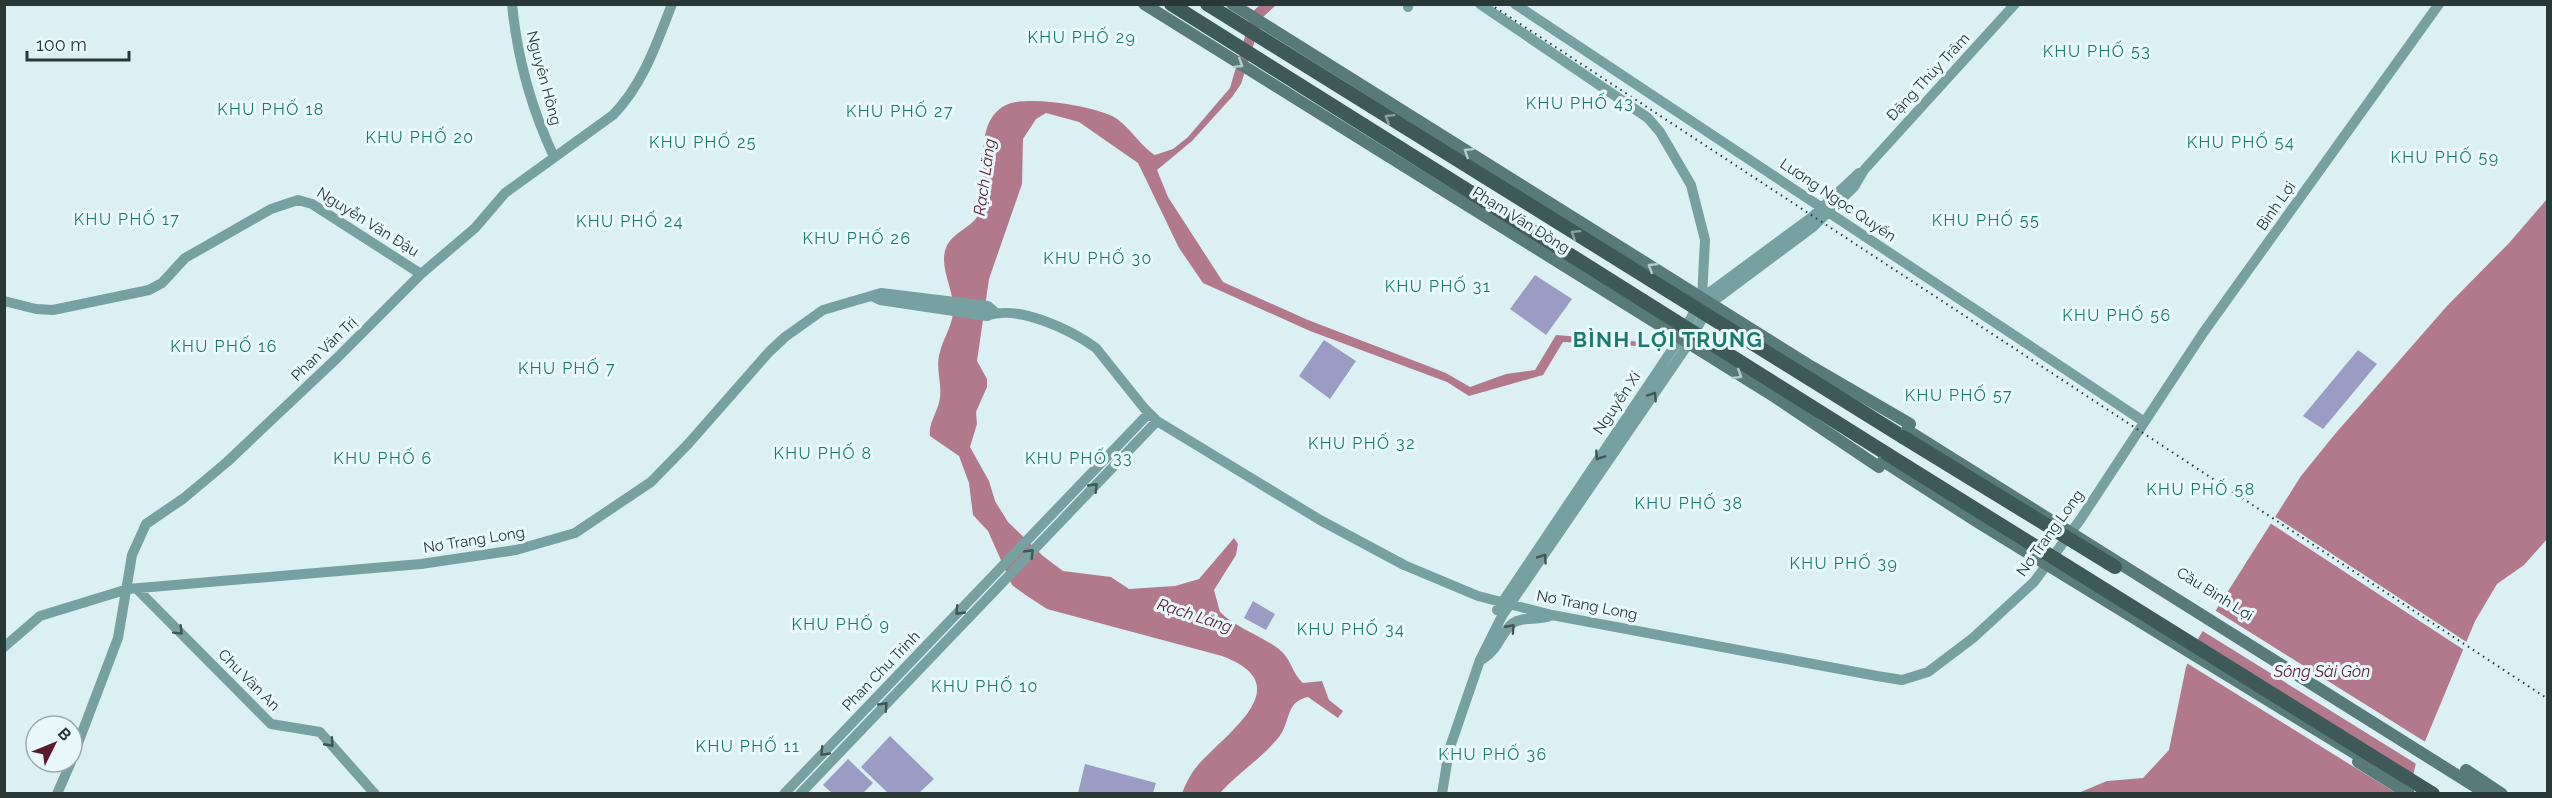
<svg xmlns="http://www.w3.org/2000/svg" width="2552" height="798" font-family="Raleway,sans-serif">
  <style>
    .green { fill: #9a9cc4 }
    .water { fill: #b2788c }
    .pier { fill: #dbf0f3 }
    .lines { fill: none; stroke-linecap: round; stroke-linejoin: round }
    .secondary { stroke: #77a0a0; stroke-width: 10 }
    .primary { stroke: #587b7a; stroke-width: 12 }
    .highway { stroke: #3e5a58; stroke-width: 14 }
    .rail { stroke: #273837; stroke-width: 2; stroke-dasharray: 1.5 4.5; stroke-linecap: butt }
    .primary-bridge { stroke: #587b7a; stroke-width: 12 }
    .highway-bridge { stroke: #3e5a58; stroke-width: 14 }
    .oneway { stroke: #b6ccce }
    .oneway2 { stroke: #8aa1a1 }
    .oneway3 { stroke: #3f5756 }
    .labels { text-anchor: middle; stroke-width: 6; stroke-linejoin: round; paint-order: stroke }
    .street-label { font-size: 15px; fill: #273837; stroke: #e8f8fb }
    .neighbourhood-label { font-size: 16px; letter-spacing: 1.5px; fill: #1a7a6d; stroke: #e8f8fb }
    .water-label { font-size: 16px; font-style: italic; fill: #5c1a2f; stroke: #e8f8fb }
    .district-label { font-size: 21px; font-weight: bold; letter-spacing: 1.5px; fill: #1a7a6d; stroke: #e8f8fb }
  </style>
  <rect width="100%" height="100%" fill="#dbf0f3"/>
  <path class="green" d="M 1535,275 L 1572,299 L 1546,335 L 1510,309 Z
    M 1324,340 L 1356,361 L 1330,399 L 1299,376 Z
    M 2358,350 L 2377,364 L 2323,429 L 2303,416 Z
    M 1253,601 L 1275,614 L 1266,630 L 1244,618 Z
    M 890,736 L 934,779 L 919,793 L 888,793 L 861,767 Z
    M 848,759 L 873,783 L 863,793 L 832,793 L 823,785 Z
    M 1085,764 L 1156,783 L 1153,793 L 1078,793 Z"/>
  <path class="water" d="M 1260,5 L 1276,5 L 1262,18 L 1241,84 L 1232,97 L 1192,141 L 1157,170 L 1168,197 L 1223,282 L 1308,320 L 1446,373 L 1470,387 L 1506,374 L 1535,370 L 1556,335 L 1654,343 L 1655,347 L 1563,342 L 1543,375 L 1469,396 L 1447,382 L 1310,331 L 1203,283 L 1179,248 L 1138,163 L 1079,122 L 1046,113 L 1036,119 L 1023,139 L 1022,184 L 989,279 L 977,361 L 987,379 L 987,387 L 976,412 L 977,424 L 970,447 L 989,481 L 995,501 L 1008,522 L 1043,556 L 1063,571 L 1111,577 L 1129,589 L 1175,586 L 1199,579 L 1234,538 L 1238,544 L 1236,555 L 1214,590 L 1220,612 C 1235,627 1259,635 1276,647 C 1293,659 1290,671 1303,683 L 1322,681 L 1329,700 L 1343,711 L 1338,718 L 1308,697 C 1285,702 1291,721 1279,737 C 1262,758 1238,773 1220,793 L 1182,793 C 1186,783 1191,773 1198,765 C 1228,731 1300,685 1222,656 L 1047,609 L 1027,596 L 1012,585 L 988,531 L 973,515 L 969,483 L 959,456 L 930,436 C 928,422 939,411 940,397 C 942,383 935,367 940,352 C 943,339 951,328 953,314 C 956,293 940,272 945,251 C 950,231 974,229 980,211 C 990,180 970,123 1006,105 C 1026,95 1091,106 1112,116 C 1127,123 1140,146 1155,155 L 1173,149 L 1188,137 L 1230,88 L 1252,12 Z
    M 2547,199 L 2547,539 L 2524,565 L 2497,584 L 2475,621 L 2416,763 L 2409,793 L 2076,794 L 2107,781 L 2143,778 L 2169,750 L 2186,667 L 2199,637 L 2301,476 L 2335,434 L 2447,306 L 2510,242 Z"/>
  <path class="pier" d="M 2274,516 L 2468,643 L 2464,650 L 2270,523 Z
    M 2213,609 L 2427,743 L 2418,765 L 2201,630 Z
    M 2195,640 L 2415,778 L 2412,794 L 2396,793 L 2185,662 Z"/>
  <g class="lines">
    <path class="secondary" d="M 512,4 C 517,57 532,110 554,157
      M 1480,4 L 1648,118 L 1660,132 L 1691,185 L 1705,240 L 1702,298 L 1678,341 L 1497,610
      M 1515,4 L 2143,421
      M 1408,7 L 1409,4
      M 874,297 L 880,300 L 987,316 C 1018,304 1071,330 1096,348 L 1144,408 L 1157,421 L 1320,520 L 1404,565 L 1478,596 L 1552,615 L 1877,676 L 1902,680 L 1928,672 L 1973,638 L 2034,582 L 2080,520 L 2203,333 L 2439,4
      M 1702,298 L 1812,217 L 1859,173
      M 4,301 L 36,309 L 53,310 L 149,290 L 162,283 L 185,258 L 271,209 L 298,200 L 312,204 L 421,274
      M 138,590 L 271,724 L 320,732 L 375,794
      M 4,647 L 40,616 L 128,589 L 421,564 L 516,550 L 575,533 L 651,482 L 689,443 L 769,352 L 785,337 L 823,310 L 881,293 L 988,306 L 996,313
      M 1483,659 C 1499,649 1501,632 1513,623 C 1523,616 1539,621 1550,616
      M 72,759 L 118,638 L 132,555 L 146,524 L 184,498 L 227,462 L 336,359 L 421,274 L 475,228 L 505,193 L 613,115 C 643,84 657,43 672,4
      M 57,794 L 71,762
      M 784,794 L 1149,413
      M 800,794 L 1157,421
      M 1442,794 L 1449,750 L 1480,660 L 1502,616 L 1687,346 L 1711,303 L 1813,227 L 1854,187 L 1864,170 L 2015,4"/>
    <path class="primary" d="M 1144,4 L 1775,397 L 1879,467
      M 1232,4 L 1812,367 L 1910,424
      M 2466,770 L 2502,794"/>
    <path class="highway" d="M 1171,4 L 1887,454
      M 1207,4 L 1903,437"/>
    <path class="rail" d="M 1490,4 L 2548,699"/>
    <path class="primary-bridge" d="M 1907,430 L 2487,794
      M 1883,461 L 1979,523 L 2369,762
      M 2358,762 L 2409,794"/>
    <path class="highway-bridge" d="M 1903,437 L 2115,567
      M 1887,454 L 2433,794"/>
  </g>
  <defs><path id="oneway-chevron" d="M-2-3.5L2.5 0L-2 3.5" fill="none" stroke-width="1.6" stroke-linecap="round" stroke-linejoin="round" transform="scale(1.5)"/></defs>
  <g class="oneway">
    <use href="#oneway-chevron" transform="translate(1239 64) rotate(32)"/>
    <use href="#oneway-chevron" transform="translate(1468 152) rotate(-148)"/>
    <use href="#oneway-chevron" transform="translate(1652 267) rotate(-148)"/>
    <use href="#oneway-chevron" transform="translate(1738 375) rotate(32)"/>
  </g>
  <g class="oneway2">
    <use href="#oneway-chevron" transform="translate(1389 118) rotate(-148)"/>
    <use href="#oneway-chevron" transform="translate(1575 234) rotate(-148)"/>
  </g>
  <g class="oneway3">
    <use href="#oneway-chevron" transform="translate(1653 396) rotate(-56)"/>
    <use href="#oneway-chevron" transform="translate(1599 456) rotate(124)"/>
    <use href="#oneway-chevron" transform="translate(1094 487) rotate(-46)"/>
    <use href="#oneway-chevron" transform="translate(1030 553) rotate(-46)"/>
    <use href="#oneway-chevron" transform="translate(1543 558) rotate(-55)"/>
    <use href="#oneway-chevron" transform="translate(959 611) rotate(134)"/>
    <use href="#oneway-chevron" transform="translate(1511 628) rotate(-48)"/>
    <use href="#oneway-chevron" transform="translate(179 631) rotate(45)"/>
    <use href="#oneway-chevron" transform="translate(884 706) rotate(-46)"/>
    <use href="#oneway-chevron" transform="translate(330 743) rotate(48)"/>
    <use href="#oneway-chevron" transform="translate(824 752) rotate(134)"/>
  </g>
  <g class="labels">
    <g class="street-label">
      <text transform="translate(1928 77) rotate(-47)" y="5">Đặng Thùy Trâm</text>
      <text transform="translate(544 78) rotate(75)" y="5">Nguyên Hồng</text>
      <text transform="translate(1838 200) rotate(34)" y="5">Lương Ngọc Quyến</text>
      <text transform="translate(2276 206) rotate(-55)" y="5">Bình Lợi</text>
      <text transform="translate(1521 220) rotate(32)" y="5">Phạm Văn Đồng</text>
      <text transform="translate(368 222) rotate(32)" y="5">Nguyễn Văn Đậu</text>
      <text transform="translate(324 349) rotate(-44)" y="5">Phan Văn Trị</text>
      <text transform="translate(1617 403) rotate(-56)" y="5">Nguyễn Xí</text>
      <text transform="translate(2050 533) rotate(-54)" y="5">Nơ Trang Long</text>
      <text transform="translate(474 540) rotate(-9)" y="5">Nơ Trang Long</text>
      <text transform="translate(2215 594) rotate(32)" y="5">Cầu Bình Lợi</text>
      <text transform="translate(1587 605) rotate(11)" y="5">Nơ Trang Long</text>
      <text transform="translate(881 671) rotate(-46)" y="5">Phan Chu Trinh</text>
      <text transform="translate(249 680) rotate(45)" y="5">Chu Văn An</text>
    </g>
    <g class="neighbourhood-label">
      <text x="1082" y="43">KHU PHỐ 29</text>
      <text x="2097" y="57">KHU PHỐ 53</text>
      <text x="1580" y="109">KHU PHỐ 43</text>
      <text x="271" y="115">KHU PHỐ 18</text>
      <text x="900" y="117">KHU PHỐ 27</text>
      <text x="420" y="143">KHU PHỐ 20</text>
      <text x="703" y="148">KHU PHỐ 25</text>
      <text x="2241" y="148">KHU PHỐ 54</text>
      <text x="2445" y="163">KHU PHỐ 59</text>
      <text x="127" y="225">KHU PHỐ 17</text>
      <text x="1986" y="226">KHU PHỐ 55</text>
      <text x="630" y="227">KHU PHỐ 24</text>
      <text x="857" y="244">KHU PHỐ 26</text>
      <text x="1098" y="264">KHU PHỐ 30</text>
      <text x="1438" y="292">KHU PHỐ 31</text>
      <text x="2117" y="321">KHU PHỐ 56</text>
      <text x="224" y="352">KHU PHỐ 16</text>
      <text x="567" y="374">KHU PHỐ 7</text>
      <text x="1959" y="401">KHU PHỐ 57</text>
      <text x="1362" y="449">KHU PHỐ 32</text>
      <text x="823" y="459">KHU PHỐ 8</text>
      <text x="383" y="464">KHU PHỐ 6</text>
      <text x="1079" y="464">KHU PHỐ 33</text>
      <text x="2201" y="495">KHU PHỐ 58</text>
      <text x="1689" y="509">KHU PHỐ 38</text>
      <text x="1844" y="569">KHU PHỐ 39</text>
      <text x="841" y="630">KHU PHỐ 9</text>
      <text x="1351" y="635">KHU PHỐ 34</text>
      <text x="985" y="692">KHU PHỐ 10</text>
      <text x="748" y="752">KHU PHỐ 11</text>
      <text x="1493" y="760">KHU PHỐ 36</text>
    </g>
    <g class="water-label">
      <text transform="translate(984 177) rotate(-82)" y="6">Rạch Lăng</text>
      <text transform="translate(1195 615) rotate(18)" y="6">Rạch Lăng</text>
      <text x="2322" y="677">Sông Sài Gòn</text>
    </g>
    <g class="district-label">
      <text x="1668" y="347">BÌNH LỢI TRUNG</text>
    </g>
  </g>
  <rect width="2552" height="798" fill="none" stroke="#273837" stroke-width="12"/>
  <g transform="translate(54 744) rotate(47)"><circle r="28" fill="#e8f8fb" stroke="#9babad" stroke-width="1.5"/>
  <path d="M0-4.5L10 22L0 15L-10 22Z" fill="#5c1a2f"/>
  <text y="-9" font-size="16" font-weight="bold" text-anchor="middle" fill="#273837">B</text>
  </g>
  <path d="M27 51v9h102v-9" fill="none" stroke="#273837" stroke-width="3"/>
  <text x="36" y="51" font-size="18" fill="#273837" stroke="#e8f8fb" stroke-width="4.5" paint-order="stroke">100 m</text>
</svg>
